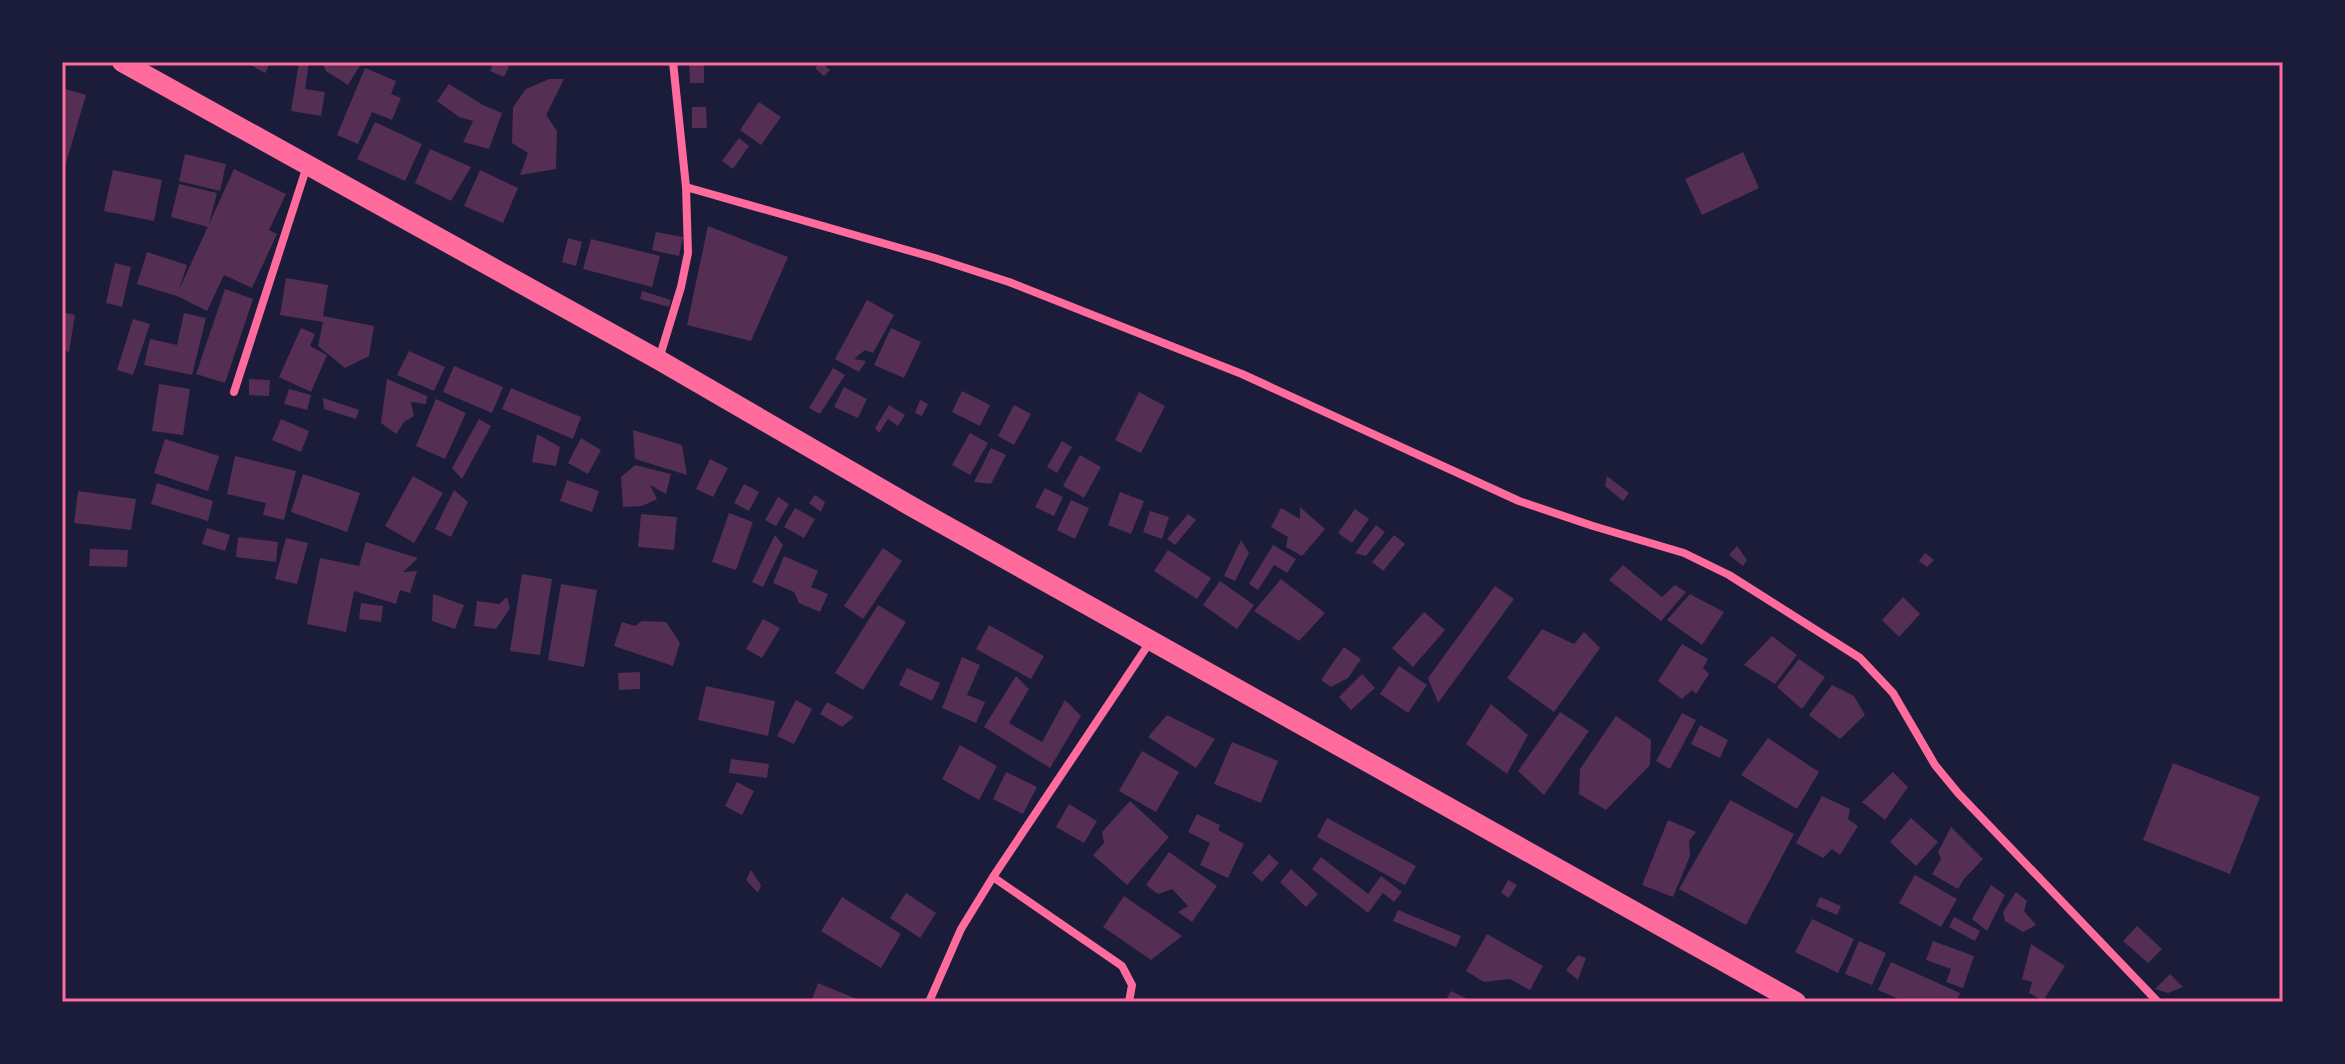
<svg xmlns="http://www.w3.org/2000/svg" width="2345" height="1064" font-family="Roboto,sans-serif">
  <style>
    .building { fill: #542f53 }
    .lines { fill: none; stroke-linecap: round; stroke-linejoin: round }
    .minor { stroke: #ff6b9d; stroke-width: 8 }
    .primary { stroke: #ff6b9d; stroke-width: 20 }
    .neatline { fill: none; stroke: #ff6b9d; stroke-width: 3 }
  </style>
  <rect width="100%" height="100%" fill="#1b1b3a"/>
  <path class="building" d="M 245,62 L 271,62 L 265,73 Z
    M 299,62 L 309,62 L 305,89 L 325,92 L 321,116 L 291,111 Z
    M 322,62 L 362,62 L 348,85 L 326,71 Z
    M 494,62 L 509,66 L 504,77 L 490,71 Z
    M 689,62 L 704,62 L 704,83 L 690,83 Z
    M 821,62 L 830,70 L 824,76 L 815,68 Z
    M 365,68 L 396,81 L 391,94 L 401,98 L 392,120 L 372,112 L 358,144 L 337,135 Z
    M 549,79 L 564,79 L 546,115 L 557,131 L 556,169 L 520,175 L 528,153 L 512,143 L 513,107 L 526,89 Z
    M 449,84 L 483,105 L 502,113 L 489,149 L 463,142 L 473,121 L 459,117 L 437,101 Z
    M 62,88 L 86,95 L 63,173 L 62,173 Z
    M 759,102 L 781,117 L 761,145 L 740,130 Z
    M 692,107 L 706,107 L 707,128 L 692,128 Z
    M 375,122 L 422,144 L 405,181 L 357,159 Z
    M 739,138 L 749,146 L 733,169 L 722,161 Z
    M 430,149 L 471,167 L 451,201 L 415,183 Z
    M 1743,152 L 1759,188 L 1702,215 L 1685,179 Z
    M 185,154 L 226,164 L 220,191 L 179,181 Z
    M 234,169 L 286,194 L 269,230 L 277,234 L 252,288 L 224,275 L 207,311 L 177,296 L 137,284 L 147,252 L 187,265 L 179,290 Z
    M 113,170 L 162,180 L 154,221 L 104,211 Z
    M 480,170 L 518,188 L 503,223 L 464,206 Z
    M 179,184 L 217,193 L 208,227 L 171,217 Z
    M 708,226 L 788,257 L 751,341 L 687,325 Z
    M 656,232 L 683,237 L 679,256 L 652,250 Z
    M 568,238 L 582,242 L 576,266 L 562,262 Z
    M 591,239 L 660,256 L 652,287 L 583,269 Z
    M 115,263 L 131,267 L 122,307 L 106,303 Z
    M 286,278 L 328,285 L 323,316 L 374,326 L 369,356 L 345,368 L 318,346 L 323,322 L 280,315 Z
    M 225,289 L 253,299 L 225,383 L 196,374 Z
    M 642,291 L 671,300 L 669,307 L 640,299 Z
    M 867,300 L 894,315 L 873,353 L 865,350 L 854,359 L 866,361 L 859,372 L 835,359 Z
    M 62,312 L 75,315 L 69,352 L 62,350 Z
    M 184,313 L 206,318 L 192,375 L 144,365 L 150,339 L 177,345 Z
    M 133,319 L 150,324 L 133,375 L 117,370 Z
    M 301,328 L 315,334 L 310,346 L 327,355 L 311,392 L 279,377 Z
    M 891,328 L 921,342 L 904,378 L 874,365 Z
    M 409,351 L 445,367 L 434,391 L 397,375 Z
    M 454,366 L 503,387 L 492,413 L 443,392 Z
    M 833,368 L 845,375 L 820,414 L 809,408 Z
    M 249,379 L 270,380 L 269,396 L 249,395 Z
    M 387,379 L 427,396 L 426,404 L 411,402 L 414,416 L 404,422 L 396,434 L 381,423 Z
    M 159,384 L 190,389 L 183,435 L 152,431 Z
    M 844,387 L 867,399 L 858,418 L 834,407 Z
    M 511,388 L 581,417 L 573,439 L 502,409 Z
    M 289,389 L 311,395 L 307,410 L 284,404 Z
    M 962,391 L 990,405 L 980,426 L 952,412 Z
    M 1139,392 L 1165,406 L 1141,453 L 1115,440 Z
    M 323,398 L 359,410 L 356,419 L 324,409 Z
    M 436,399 L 466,413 L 445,459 L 416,446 Z
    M 920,400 L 928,404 L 922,416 L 915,413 Z
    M 889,405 L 905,415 L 898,426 L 888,419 L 879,433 L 875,428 Z
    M 1014,405 L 1031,414 L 1014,445 L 998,436 Z
    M 281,419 L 309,431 L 301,452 L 272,440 Z
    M 479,419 L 491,426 L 462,479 L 452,468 Z
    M 633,430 L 682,445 L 687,475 L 635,459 Z
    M 970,433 L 988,443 L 970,475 L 952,465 Z
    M 537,434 L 560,447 L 556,466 L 532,462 Z
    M 581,438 L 601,450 L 588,474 L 568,463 Z
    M 165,439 L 219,456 L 208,491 L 154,473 Z
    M 1062,441 L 1072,447 L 1057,473 L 1047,467 Z
    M 991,448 L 1006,455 L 991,484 L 974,482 Z
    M 1080,455 L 1101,467 L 1084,498 L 1063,486 Z
    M 235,456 L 296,471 L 284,520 L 263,515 L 266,503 L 227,494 Z
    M 710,459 L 728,468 L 713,497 L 696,489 Z
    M 635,465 L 671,474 L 666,494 L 650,485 L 657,499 L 642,506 L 623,507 L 621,477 Z
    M 303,474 L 360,493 L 347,532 L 291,512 Z
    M 413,476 L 443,493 L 414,543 L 385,526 Z
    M 1607,476 L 1629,493 L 1623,501 L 1605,486 Z
    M 567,480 L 599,491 L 592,512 L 560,501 Z
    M 157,483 L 213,501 L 208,521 L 151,504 Z
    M 744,484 L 759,492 L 749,511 L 734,503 Z
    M 1045,488 L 1063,497 L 1054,516 L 1035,507 Z
    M 454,490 L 468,502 L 451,537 L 435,529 Z
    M 78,491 L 136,499 L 131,530 L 74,523 Z
    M 1120,492 L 1144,501 L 1131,534 L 1108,525 Z
    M 815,495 L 825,502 L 821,512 L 809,503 Z
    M 778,497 L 789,504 L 776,526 L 765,520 Z
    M 1071,500 L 1089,508 L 1075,539 L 1057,530 Z
    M 1300,507 L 1325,529 L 1302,556 L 1286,547 L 1288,537 L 1271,527 L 1281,508 L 1300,519 Z
    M 795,508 L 815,519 L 804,538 L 784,527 Z
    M 1355,509 L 1369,519 L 1352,543 L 1338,533 Z
    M 1150,511 L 1169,517 L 1162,539 L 1143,532 Z
    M 729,513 L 753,522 L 736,570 L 712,562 Z
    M 641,514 L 677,517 L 674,550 L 638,547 Z
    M 1188,514 L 1196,520 L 1175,545 L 1167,539 Z
    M 1376,525 L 1385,532 L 1366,556 L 1355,553 Z
    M 207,528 L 230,535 L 225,551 L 202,544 Z
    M 775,535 L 783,545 L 763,587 L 752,582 Z
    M 1394,535 L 1405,544 L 1383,571 L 1372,562 Z
    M 238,537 L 278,542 L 276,562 L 236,557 Z
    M 286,538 L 308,543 L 297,584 L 275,579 Z
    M 1241,540 L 1249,553 L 1235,581 L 1224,576 Z
    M 366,542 L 418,558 L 403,572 L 417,571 L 410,593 L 400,590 L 396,604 L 354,591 L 346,632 L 307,624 L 320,558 L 359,566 Z
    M 1273,545 L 1296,559 L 1287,573 L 1274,565 L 1258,590 L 1249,584 Z
    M 1737,546 L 1747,560 L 1743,566 L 1729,555 Z
    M 883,548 L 902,561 L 863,619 L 844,606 Z
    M 90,549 L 128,550 L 127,567 L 89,566 Z
    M 1168,550 L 1211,578 L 1197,599 L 1154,571 Z
    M 1925,553 L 1934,560 L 1927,567 L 1919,561 Z
    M 784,556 L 818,571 L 811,587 L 828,594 L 820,612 L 799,603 L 794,592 L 773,583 Z
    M 1623,565 L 1662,597 L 1675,585 L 1686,592 L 1661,621 L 1609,580 Z
    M 522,574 L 552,579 L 540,655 L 510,651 Z
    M 1281,579 L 1325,613 L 1299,641 L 1254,611 Z
    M 1220,581 L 1254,605 L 1237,629 L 1203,605 Z
    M 561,584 L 597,590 L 584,667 L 548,660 Z
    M 1495,586 L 1514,599 L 1438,703 L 1428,678 Z
    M 433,594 L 464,605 L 455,629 L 432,621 Z
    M 1690,594 L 1724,612 L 1702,645 L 1667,620 Z
    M 507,597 L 510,608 L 496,629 L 474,626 L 477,601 L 499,604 Z
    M 1903,597 L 1920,614 L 1899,637 L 1882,620 Z
    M 361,603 L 383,606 L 381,622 L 359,619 Z
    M 878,605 L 906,622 L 863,690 L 835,673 Z
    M 1424,612 L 1445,630 L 1413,667 L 1392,648 Z
    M 763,619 L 780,628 L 762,658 L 746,649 Z
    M 642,621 L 666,622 L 680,643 L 673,666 L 614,646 L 622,622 L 635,626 Z
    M 989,625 L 1044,656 L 1031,679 L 976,649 Z
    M 1542,629 L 1574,644 L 1584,632 L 1600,648 L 1554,712 L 1507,678 Z
    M 1772,636 L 1797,655 L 1775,684 L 1744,665 Z
    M 1682,644 L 1708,659 L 1703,668 L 1709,674 L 1696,694 L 1692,690 L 1682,699 L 1658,681 Z
    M 1344,647 L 1361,659 L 1348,678 L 1331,687 L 1321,680 Z
    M 962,657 L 980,665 L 967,695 L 985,702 L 976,723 L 942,708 Z
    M 1799,659 L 1825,677 L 1802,709 L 1777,687 Z
    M 1399,666 L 1427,685 L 1408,713 L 1380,694 Z
    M 907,668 L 940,683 L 932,701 L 899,685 Z
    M 640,672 L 640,689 L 619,690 L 618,673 Z
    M 1362,674 L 1375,688 L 1351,710 L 1339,697 Z
    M 1016,676 L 1029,689 L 1009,723 L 1042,742 L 1065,700 L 1081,716 L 1050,768 L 984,727 Z
    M 1832,685 L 1854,696 L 1865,715 L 1840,739 L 1809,715 Z
    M 706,686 L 775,701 L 768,736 L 698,720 Z
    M 796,700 L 812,709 L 794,744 L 777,736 Z
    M 827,702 L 854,717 L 842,727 L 820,714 Z
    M 1491,704 L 1528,735 L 1507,774 L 1466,744 Z
    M 1560,712 L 1589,731 L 1544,795 L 1518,771 Z
    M 1682,713 L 1696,720 L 1670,769 L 1656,761 Z
    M 1167,715 L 1215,739 L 1196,768 L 1148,737 Z
    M 1616,716 L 1651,740 L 1650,765 L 1606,810 L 1579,794 L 1580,769 Z
    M 1700,725 L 1728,740 L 1720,758 L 1691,744 Z
    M 1768,738 L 1819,772 L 1797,809 L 1741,775 Z
    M 1232,742 L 1278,761 L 1261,803 L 1214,784 Z
    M 960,745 L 997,766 L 979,800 L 942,779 Z
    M 1142,751 L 1179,772 L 1156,812 L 1119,791 Z
    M 731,759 L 769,764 L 767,778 L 729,773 Z
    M 2173,763 L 2260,797 L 2230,874 L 2143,840 Z
    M 1006,772 L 1037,787 L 1023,814 L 993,799 Z
    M 1893,772 L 1908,787 L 1885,820 L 1862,802 Z
    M 737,782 L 754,791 L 742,815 L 725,806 Z
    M 1822,796 L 1850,809 L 1848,819 L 1858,826 L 1840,855 L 1832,849 L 1823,858 L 1796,843 Z
    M 1730,800 L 1794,834 L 1746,925 L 1679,889 Z
    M 1130,801 L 1169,837 L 1127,885 L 1093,855 L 1104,843 L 1102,832 Z
    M 1069,804 L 1097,821 L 1084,843 L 1056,827 Z
    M 1197,814 L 1220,825 L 1218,830 L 1244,844 L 1228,878 L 1200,865 L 1210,843 L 1188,832 Z
    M 1327,818 L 1416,866 L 1405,885 L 1317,837 Z
    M 1911,818 L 1938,842 L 1916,866 L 1890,842 Z
    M 1668,820 L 1696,832 L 1689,841 L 1690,856 L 1673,897 L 1642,885 Z
    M 1951,827 L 1983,859 L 1964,879 L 1958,889 L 1932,874 L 1941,859 L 1938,852 Z
    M 1169,852 L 1217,886 L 1192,922 L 1178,912 L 1188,906 L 1172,889 L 1158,894 L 1146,885 Z
    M 1269,854 L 1279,863 L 1262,882 L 1252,873 Z
    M 1321,857 L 1368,894 L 1381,876 L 1402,892 L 1394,902 L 1383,893 L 1368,913 L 1312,869 Z
    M 1291,869 L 1318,894 L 1306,907 L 1280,882 Z
    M 751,870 L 761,885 L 758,893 L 746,880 Z
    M 1915,875 L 1957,899 L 1941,927 L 1899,903 Z
    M 1508,880 L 1517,885 L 1509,898 L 1501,893 Z
    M 1991,885 L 2005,895 L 1987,931 L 1972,919 Z
    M 2016,892 L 2027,901 L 2024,911 L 2036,925 L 2023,932 L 2005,921 L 2003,912 Z
    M 906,893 L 936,913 L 920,938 L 890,918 Z
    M 1124,896 L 1182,936 L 1151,960 L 1103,927 Z
    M 842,897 L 901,934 L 881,968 L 821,931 Z
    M 1820,897 L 1841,906 L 1837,915 L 1816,906 Z
    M 1398,910 L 1461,936 L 1456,947 L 1393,921 Z
    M 1954,917 L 1980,931 L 1975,941 L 1949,927 Z
    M 1812,919 L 1854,939 L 1838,973 L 1795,952 Z
    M 2137,926 L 2162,949 L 2148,963 L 2123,941 Z
    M 1487,934 L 1543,966 L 1530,990 L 1510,979 L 1484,982 L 1466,971 Z
    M 1859,941 L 1886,953 L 1872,985 L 1845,974 Z
    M 1933,941 L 1974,956 L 1963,988 L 1946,982 L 1951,969 L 1926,960 Z
    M 2031,944 L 2065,966 L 2043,1001 L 2029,993 L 2032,982 L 2022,979 Z
    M 1578,955 L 1586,958 L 1578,980 L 1566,970 Z
    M 1891,962 L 1960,993 L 1956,1002 L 1905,1002 L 1878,990 Z
    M 2170,974 L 2183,987 L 2168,993 L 2155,989 Z
    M 818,983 L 864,1002 L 811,1002 Z
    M 1451,991 L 1474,1002 L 1445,1002 Z"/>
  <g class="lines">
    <path class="minor" d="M 686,187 L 935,258 L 1009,282 L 1242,374 L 1519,501 L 1593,526 L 1684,553 L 1729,575 L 1860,658 L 1893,693 L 1935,765 L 1958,793 L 2158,1002
      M 659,359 L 681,287 L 688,253 L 686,187 L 673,62
      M 234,392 L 307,166
      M 993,877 L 1122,966 L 1132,985 L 1129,1002
      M 929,1002 L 961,929 L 993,877 L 1150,642"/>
    <path class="primary" d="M 122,62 L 659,360 L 909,505 L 1796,1002"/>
  </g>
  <rect width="2345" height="1064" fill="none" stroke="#1b1b3a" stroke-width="128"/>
  <rect x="64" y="64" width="2217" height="936" class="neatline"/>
</svg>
